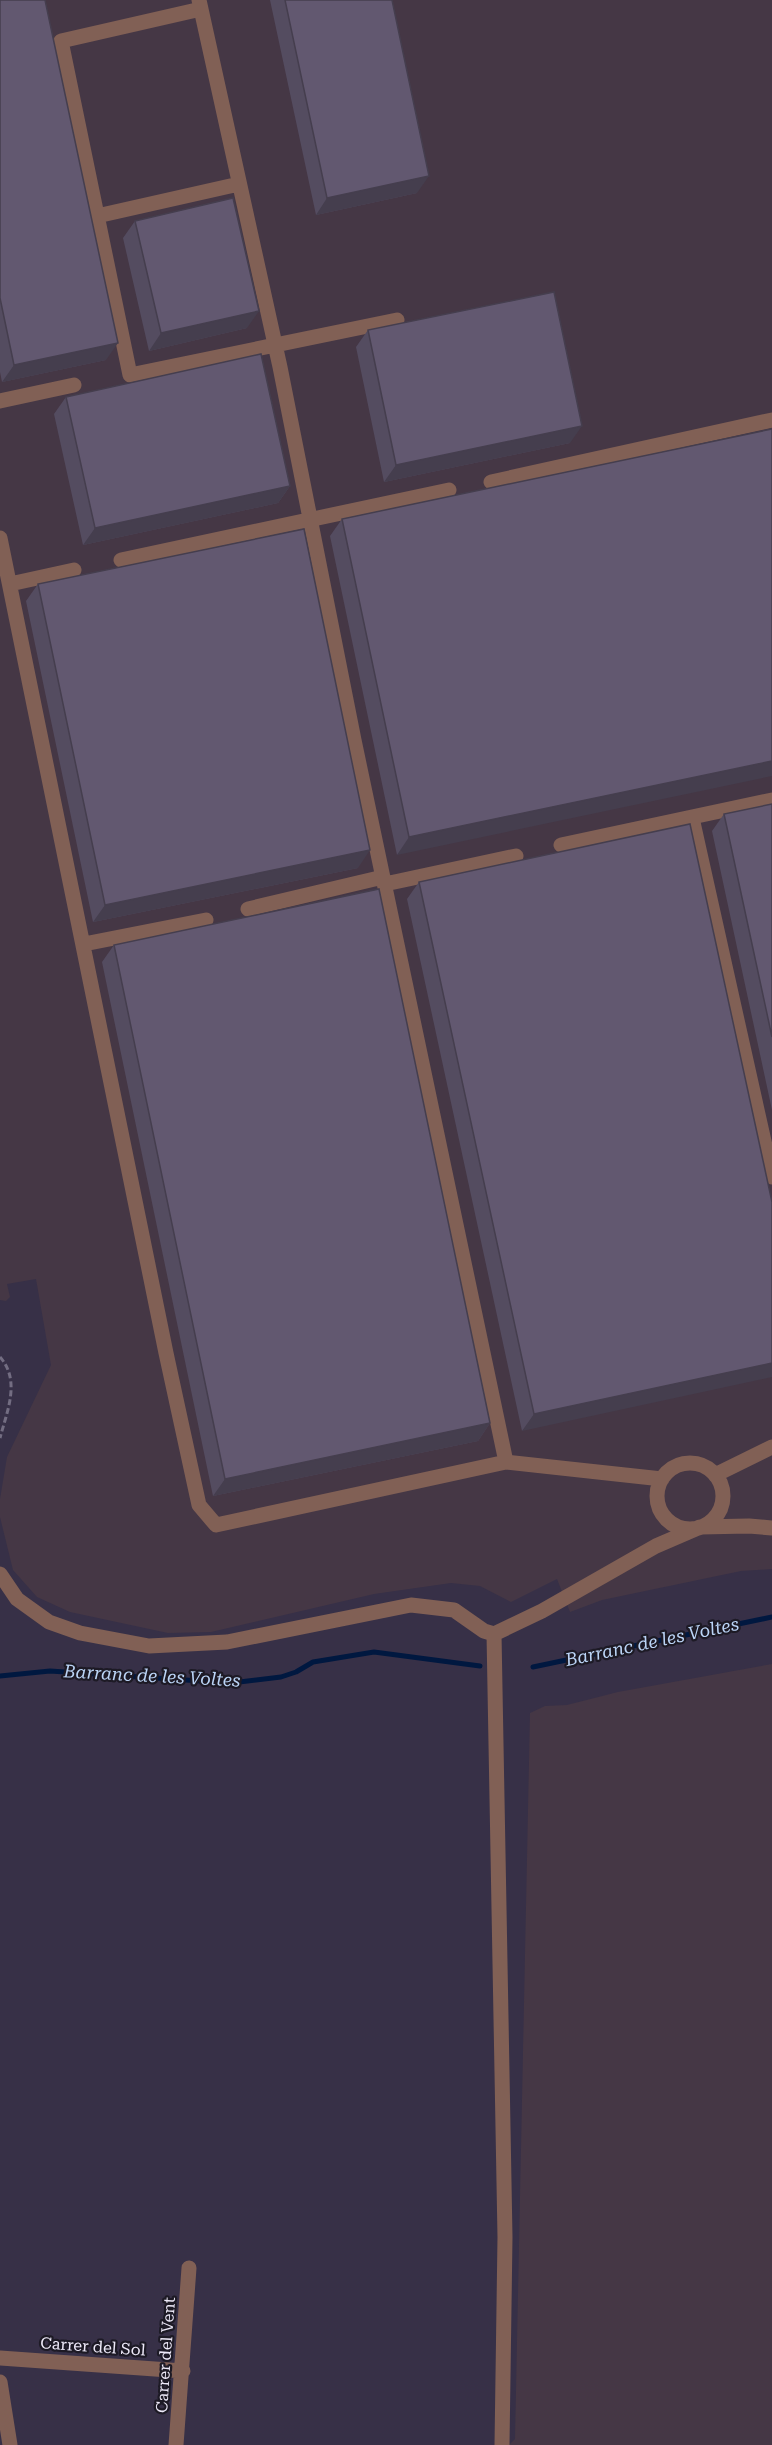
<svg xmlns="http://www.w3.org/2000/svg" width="772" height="2445" font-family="'Roboto Serif',serif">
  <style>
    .industrial { fill: #453745 }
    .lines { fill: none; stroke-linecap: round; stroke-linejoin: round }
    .stream { stroke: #001840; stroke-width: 5 }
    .path { stroke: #736d82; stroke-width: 3; stroke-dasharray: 6 3; stroke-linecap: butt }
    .minor { stroke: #816055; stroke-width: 15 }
    .wall { fill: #544c60 }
    .shaded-wall { fill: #453e4e }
    .building { fill: #625870; stroke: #453e4e; stroke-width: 1.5 }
    .labels { text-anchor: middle; stroke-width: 4.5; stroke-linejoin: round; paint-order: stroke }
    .street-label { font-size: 16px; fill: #ede9f8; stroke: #1d1a25 }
    .water-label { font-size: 18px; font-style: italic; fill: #bbd4f6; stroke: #1d1a25 }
  </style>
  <rect width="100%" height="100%" fill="#373047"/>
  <path class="industrial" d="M 0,0 L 772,0 L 772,1569 L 741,1571 L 602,1600 L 570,1612 L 557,1579 L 511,1602 L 480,1586 L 451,1583 L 374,1594 L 211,1632 L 168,1633 L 70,1612 L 37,1597 L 13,1570 L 0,1517 L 0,1499 L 7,1457 L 51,1365 L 36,1279 L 7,1284 L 10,1297 L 6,1301 L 0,1300 Z
    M 772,1664 L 772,2445 L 509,2445 L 515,2439 L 530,1713 L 545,1706 L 567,1705 L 618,1692 Z"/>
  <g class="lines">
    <path class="stream" d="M 533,1667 L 772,1617
      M 0,1676 L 50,1671 L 231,1683 L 281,1677 L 296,1672 L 313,1662 L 374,1652 L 480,1666"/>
    <path class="path" d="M 0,1357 C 21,1381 7,1411 0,1438"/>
    <path class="minor" d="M 199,0 L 280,367 L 354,740 L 506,1462
      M 201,9 L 61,41 L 130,375 L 397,320
      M 97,216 L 239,184
      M 0,401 L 74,385
      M 491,482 L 772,420
      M 0,538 L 166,1353 L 199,1505 L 216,1525 L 506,1462 L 662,1479
      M 121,560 L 449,490
      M 10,584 L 74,570
      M 692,818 L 772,1177
      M 561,845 L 772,800
      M 385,884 L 516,856
      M 248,909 L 383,877
      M 84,944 L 206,920
      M657 1496a33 33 0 1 1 66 0a33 33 0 1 1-66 0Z
      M 715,1475 L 772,1447
      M 0,1574 L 17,1599 L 49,1622 L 80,1633 L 149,1646 L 227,1642 L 411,1605 L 454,1610 L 484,1631 L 494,1634 L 542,1611 L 656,1546 L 700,1527 L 749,1526 L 772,1528
      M 494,1634 L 505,2237 L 502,2445
      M 0,2358 L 183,2371
      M 0,2382 L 10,2445
      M 176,2445 L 189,2268"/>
  </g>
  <path class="wall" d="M 0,0 L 106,360 L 2,382 L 0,372 Z
    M 270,0 L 392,0 L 417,193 L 316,215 Z
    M 135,221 L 247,328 L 149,351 L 123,238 Z
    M 368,330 L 570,443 L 384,482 L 356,347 Z
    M 66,397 L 290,486 L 278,503 L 83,545 L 54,414 Z
    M 772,429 L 397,855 L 330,536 L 342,519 Z
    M 38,584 L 358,868 L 93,922 L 26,601 Z
    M 772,804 L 772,1110 L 712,831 L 724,814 Z
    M 419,882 L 772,1202 L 522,1431 L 407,899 Z
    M 114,945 L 490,1423 L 478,1441 L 213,1496 L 102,962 Z"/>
  <path class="shaded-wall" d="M 429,176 L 417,193 L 316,215 L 327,198 Z
    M 259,311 L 247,328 L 149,351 L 161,333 Z
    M 118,343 L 106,360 L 2,382 L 14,365 Z
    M 582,426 L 570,443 L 384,482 L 396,465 Z
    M 290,486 L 278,503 L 83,545 L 95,528 Z
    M 772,761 L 772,776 L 397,855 L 409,837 Z
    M 370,850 L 358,868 L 93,922 L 105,905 Z
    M 772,1363 L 772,1377 L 522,1431 L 534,1414 Z
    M 490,1423 L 478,1441 L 213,1496 L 225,1479 Z"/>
  <path class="building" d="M 0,0 L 45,0 L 118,343 L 14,365 L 0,298 Z
    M 285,0 L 392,0 L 429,176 L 327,198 Z
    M 233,198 L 259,311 L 161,333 L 135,221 Z
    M 554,292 L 582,426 L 396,465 L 368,330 Z
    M 261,354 L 290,486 L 95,528 L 66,397 Z
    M 772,429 L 772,761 L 409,837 L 342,519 Z
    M 304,529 L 370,850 L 105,905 L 38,584 Z
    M 772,804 L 772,1037 L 724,814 Z
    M 690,824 L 772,1202 L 772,1363 L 534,1414 L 419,882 Z
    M 379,889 L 490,1423 L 225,1479 L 114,945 Z"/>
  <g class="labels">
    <g class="street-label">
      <text transform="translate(93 2346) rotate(4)" y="6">Carrer del Sol</text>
      <text transform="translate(165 2355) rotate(-86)" y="6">Carrer del Vent</text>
    </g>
    <g class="water-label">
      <text transform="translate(652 1642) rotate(-12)" y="6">Barranc de les Voltes</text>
      <text transform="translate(152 1676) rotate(3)" y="6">Barranc de les Voltes</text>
    </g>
  </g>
</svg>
